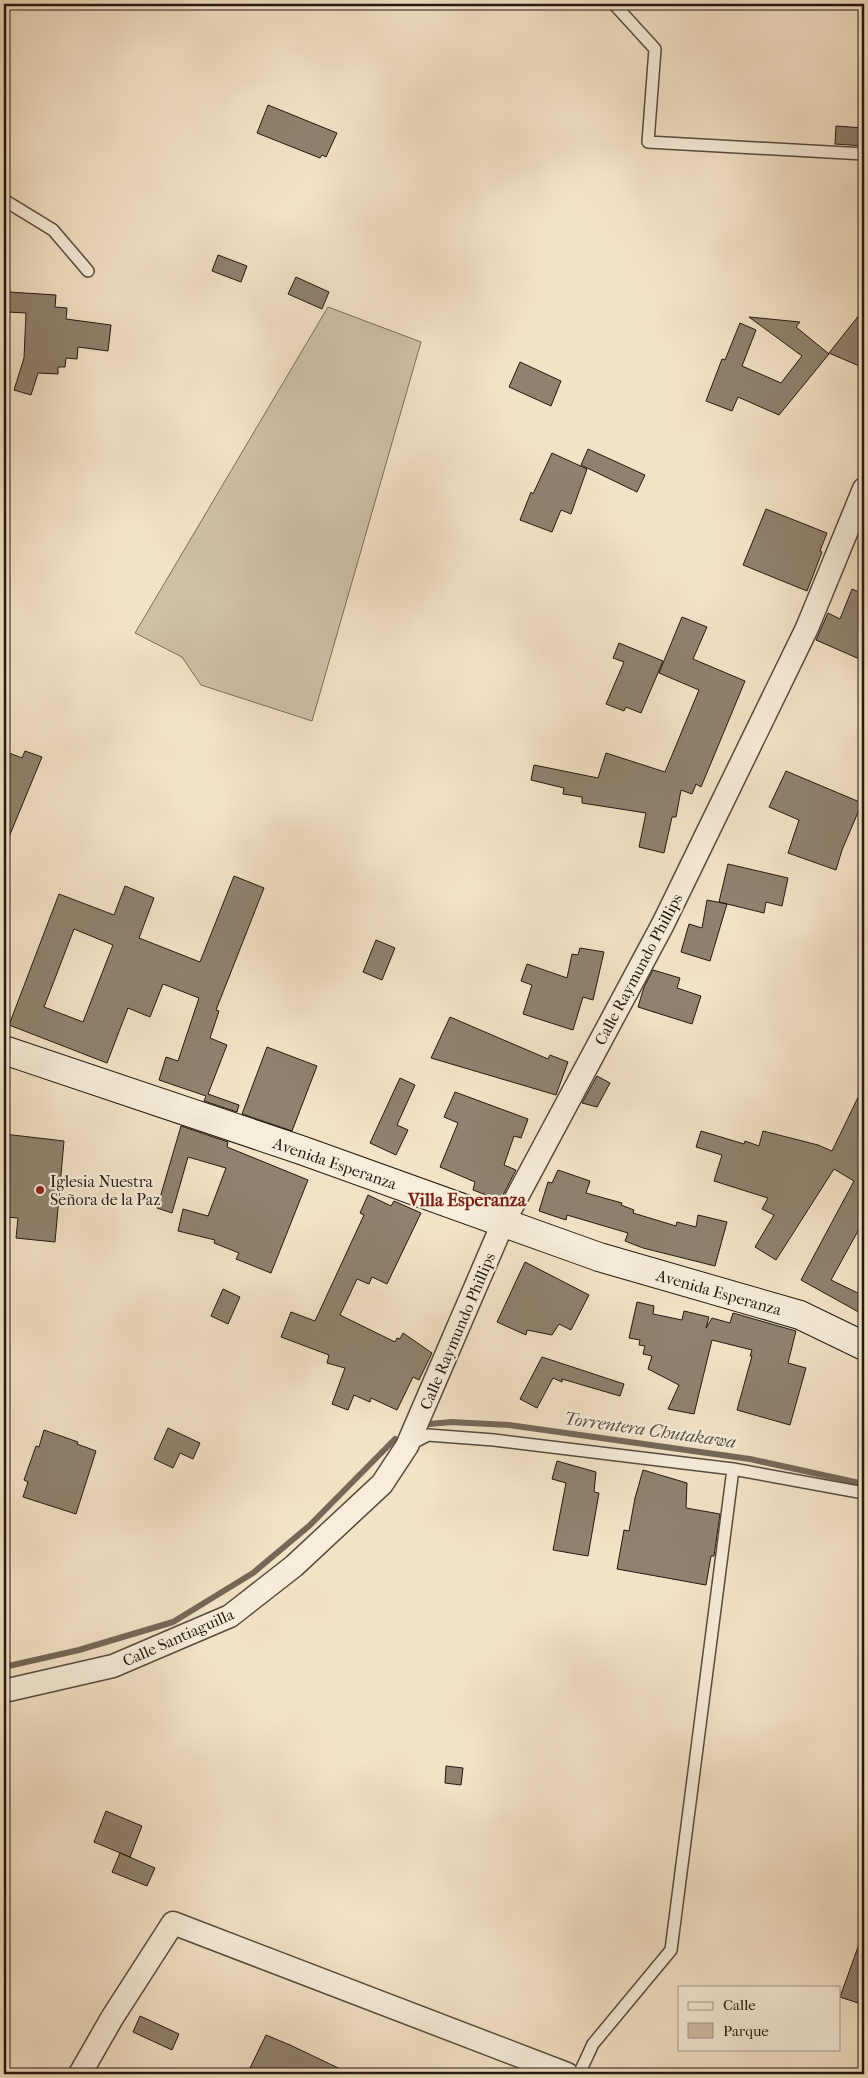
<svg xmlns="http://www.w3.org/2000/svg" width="868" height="2078" font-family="'IM FELL French Canon',serif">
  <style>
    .green { fill: #cfc0a7; stroke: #786c5c }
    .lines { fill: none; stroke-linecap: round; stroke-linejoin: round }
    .stream { stroke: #756858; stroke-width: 6 }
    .building { fill: #8f826f; stroke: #221811; fill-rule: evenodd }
    .service-casing { stroke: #564b3e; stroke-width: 14 }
    .minor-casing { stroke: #564b3e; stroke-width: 25 }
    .secondary-casing { stroke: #221811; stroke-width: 30 }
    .service { stroke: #f7edda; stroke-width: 11 }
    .minor { stroke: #f7edda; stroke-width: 22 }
    .secondary { stroke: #f7edda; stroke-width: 28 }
    .poi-dot { fill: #8f2418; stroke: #f7edda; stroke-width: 2 }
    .labels { text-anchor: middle; stroke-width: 4.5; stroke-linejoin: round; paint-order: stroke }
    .street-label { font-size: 16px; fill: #221811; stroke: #f7edda }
    .poi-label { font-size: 16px; fill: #221811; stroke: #f7edda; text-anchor: start }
    .neighbourhood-label { font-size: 18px; font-weight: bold; fill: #7a1f14; stroke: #f7edda }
    .water-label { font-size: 18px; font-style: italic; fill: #594e41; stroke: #f7edda }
  </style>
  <rect width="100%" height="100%" fill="#f3e3c6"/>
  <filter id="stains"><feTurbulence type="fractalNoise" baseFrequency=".004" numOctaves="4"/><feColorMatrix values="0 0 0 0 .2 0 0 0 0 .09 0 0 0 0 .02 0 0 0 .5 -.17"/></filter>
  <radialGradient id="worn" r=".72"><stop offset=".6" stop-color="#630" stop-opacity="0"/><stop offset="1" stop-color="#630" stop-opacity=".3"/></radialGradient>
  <path class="green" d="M 328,307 L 421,342 L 312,721 L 201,685 L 182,657 L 135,633 Z"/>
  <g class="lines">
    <path class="stream" d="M 430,1424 L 451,1422 L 509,1425 L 750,1459 L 864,1484
      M 4,1667 L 79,1650 L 173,1622 L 253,1573 L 309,1526 L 395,1439"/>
  </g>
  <path class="building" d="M 268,105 L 337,133 L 326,157 L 322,155 L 320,158 L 257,133 Z
    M 836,126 L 864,128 L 864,146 L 835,144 Z
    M 218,255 L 247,266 L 241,282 L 212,271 Z
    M 296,277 L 329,292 L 322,309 L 288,294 Z
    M 9,292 L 56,295 L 55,307 L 67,308 L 66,319 L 111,325 L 108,351 L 78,347 L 77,359 L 66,358 L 65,367 L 58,367 L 58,374 L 38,373 L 31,395 L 14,390 L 24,358 L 26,313 L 8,312 Z
    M 864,309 L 864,368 L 829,353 Z
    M 749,317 L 800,322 L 796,327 L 829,354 L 779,415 L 738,397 L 732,411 L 706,401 L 722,359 L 725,360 L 740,323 L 756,330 L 742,366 L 781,383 L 802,356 Z
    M 520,362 L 561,381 L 551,406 L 509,387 Z
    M 588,449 L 645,475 L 637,492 L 581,465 Z
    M 552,453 L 587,469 L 571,514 L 561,510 L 552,532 L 520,520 L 531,492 L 533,494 Z
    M 766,509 L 827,533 L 820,551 L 822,552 L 807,591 L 743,565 Z
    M 852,589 L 864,594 L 864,661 L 816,640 L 828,613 L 840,619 Z
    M 682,617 L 707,627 L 693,659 L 745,681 L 701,787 L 696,784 L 692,794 L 681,790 L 676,817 L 672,817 L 664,853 L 639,847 L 646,813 L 582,803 L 582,797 L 563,794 L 564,788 L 531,780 L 534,765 L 598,778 L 606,753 L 665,772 L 699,690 L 659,673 Z
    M 619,643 L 663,661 L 641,713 L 626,707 L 624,711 L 606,704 L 624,662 L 613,658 Z
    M 4,751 L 22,758 L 25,751 L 42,757 L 4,849 Z
    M 786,771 L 862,803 L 842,850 L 836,870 L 788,853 L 799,820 L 769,807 Z
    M 728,864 L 788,878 L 782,906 L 766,902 L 764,913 L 719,902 Z
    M 234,876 L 264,888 L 216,1010 L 219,1011 L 210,1038 L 227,1045 L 208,1094 L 239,1105 L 237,1112 L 204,1101 L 206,1096 L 159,1080 L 166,1057 L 178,1061 L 199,998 L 163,984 L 150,1017 L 128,1008 L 107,1063 L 9,1025 L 59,894 L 114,915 L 125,886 L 154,898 L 139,938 L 200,962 ZM 74,929 L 113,945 L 83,1022 L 44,1007 Z
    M 707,900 L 727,904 L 710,961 L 681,952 L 689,924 L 702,928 Z
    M 376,940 L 395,948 L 382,980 L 363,972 Z
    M 580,948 L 604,952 L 593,1000 L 583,997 L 573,1030 L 523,1014 L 532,985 L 521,981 L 527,964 L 567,978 L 572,954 L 578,955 Z
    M 653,970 L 680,978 L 677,988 L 701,996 L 692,1024 L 638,1007 L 644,987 Z
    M 450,1017 L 548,1059 L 550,1055 L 568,1062 L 556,1095 L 431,1058 Z
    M 267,1047 L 317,1066 L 292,1131 L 242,1114 Z
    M 597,1076 L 610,1083 L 597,1107 L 582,1103 Z
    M 400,1078 L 415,1085 L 397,1125 L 408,1130 L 396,1155 L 370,1143 Z
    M 864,1085 L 864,1220 L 831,1280 L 864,1296 L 864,1315 L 801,1280 L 854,1181 L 834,1169 L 776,1260 L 755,1247 L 774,1215 L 762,1209 L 768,1198 L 714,1181 L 722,1155 L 696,1147 L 701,1131 L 744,1144 L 745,1141 L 759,1146 L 763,1131 L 818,1145 L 832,1151 Z
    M 455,1092 L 528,1119 L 521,1138 L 514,1136 L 504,1165 L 516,1170 L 502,1197 L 497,1199 L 473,1190 L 475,1182 L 440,1167 L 458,1123 L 444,1117 Z
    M 181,1126 L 228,1142 L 227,1147 L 308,1180 L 271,1273 L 236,1259 L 239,1253 L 214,1243 L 215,1240 L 178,1231 L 183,1209 L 208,1216 L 226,1168 L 188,1157 L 172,1213 L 157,1208 Z
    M 4,1134 L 64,1141 L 55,1242 L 16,1238 L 18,1218 L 4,1217 Z
    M 558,1170 L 590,1181 L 586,1193 L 622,1203 L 621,1205 L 634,1210 L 633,1213 L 676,1226 L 677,1222 L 696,1227 L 698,1215 L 727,1222 L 715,1266 L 643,1248 L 625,1241 L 628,1233 L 567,1215 L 566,1220 L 539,1211 L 548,1182 L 552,1183 Z
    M 368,1195 L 391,1206 L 394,1201 L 421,1213 L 387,1284 L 372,1277 L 369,1284 L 357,1279 L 340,1315 L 395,1342 L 397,1338 L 400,1339 L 403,1333 L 432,1353 L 419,1380 L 413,1377 L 397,1410 L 371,1398 L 370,1402 L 354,1395 L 348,1410 L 332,1404 L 345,1368 L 327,1363 L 329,1355 L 281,1337 L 291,1312 L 315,1321 L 364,1215 L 360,1213 Z
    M 525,1262 L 589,1295 L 571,1330 L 559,1324 L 552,1335 L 527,1330 L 526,1335 L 497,1322 Z
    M 223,1289 L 240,1297 L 228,1324 L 211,1316 Z
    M 637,1302 L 654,1306 L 653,1314 L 682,1320 L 684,1311 L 709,1317 L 706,1328 L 712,1318 L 730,1323 L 733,1313 L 796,1331 L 788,1363 L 806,1368 L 790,1425 L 737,1410 L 752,1356 L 750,1356 L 752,1350 L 712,1340 L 694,1414 L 668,1409 L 679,1385 L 648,1369 L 652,1356 L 643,1354 L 645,1346 L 639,1345 L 640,1340 L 629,1338 Z
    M 542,1357 L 624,1384 L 620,1396 L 562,1379 L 562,1382 L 553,1378 L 537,1408 L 520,1399 Z
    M 168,1428 L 200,1443 L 193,1459 L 180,1453 L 173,1468 L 154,1459 Z
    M 44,1430 L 78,1442 L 77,1444 L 96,1451 L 76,1514 L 23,1497 L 28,1482 L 24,1480 L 36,1446 L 39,1447 Z
    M 557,1461 L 596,1472 L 594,1492 L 599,1493 L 588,1556 L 553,1550 L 566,1483 L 552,1479 Z
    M 643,1470 L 687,1483 L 686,1508 L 720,1514 L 714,1556 L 711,1556 L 706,1585 L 617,1569 L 624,1530 L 629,1531 L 635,1498 Z
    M 446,1766 L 463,1768 L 461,1785 L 445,1783 Z
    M 106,1811 L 142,1826 L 130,1857 L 94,1842 Z
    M 120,1853 L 155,1868 L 147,1886 L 112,1872 Z
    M 862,1936 L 864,1937 L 864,2005 L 840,1997 Z
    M 140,2016 L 179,2034 L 172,2050 L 133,2032 Z
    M 266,2035 L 290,2045 L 351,2074 L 259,2074 L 249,2070 Z"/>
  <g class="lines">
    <defs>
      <path id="service" d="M 614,4 L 655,49 L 648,142 L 864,154
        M 4,200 L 53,230 L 88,271
        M 411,1444 L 428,1435 L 494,1440 L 733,1469 L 864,1493
        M 579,2074 L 593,2044 L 671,1950 L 733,1469"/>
      <path id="minor" d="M 4,1691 L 113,1666 L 230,1616 L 294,1566 L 382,1484 L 407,1446 L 503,1223 L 663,924 L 807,628 L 864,489
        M 80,2074 L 112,2018 L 173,1923 L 567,2074"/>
      <path id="secondary" d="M 4,1050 L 301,1150 L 599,1257 L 800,1315 L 864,1346"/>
    </defs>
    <use href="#service" class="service-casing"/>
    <use href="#minor" class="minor-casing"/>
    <use href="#secondary" class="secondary-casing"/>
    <use href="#service" class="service"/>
    <use href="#minor" class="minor"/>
    <use href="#secondary" class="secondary"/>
  </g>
  <circle class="poi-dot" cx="40" cy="1190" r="5"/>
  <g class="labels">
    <g class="street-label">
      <text transform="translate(638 969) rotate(-62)" y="6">Calle Raymundo Phillips</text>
      <text transform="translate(335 1163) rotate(19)" y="6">Avenida Esperanza</text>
      <text transform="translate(719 1292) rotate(16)" y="6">Avenida Esperanza</text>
      <text transform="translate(457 1331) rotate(-67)" y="6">Calle Raymundo Phillips</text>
      <text transform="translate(178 1637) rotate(-24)" y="6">Calle Santiaguilla</text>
    </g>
    <g class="poi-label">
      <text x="50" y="1187">Iglesia Nuestra<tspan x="50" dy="18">Señora de la Paz</tspan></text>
    </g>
    <g class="neighbourhood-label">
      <text x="467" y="1206">Villa Esperanza</text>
    </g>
    <g class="water-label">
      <text transform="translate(650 1430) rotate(8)" y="6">Torrentera Chutakawa</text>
    </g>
  </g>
  <rect width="868" height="2078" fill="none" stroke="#f3e3c6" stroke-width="20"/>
  <rect x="5" y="5" width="858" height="2068" fill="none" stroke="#221811" stroke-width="2.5"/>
  <rect x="10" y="10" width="848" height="2058" fill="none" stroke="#221811"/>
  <rect x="678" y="1986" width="162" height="65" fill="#f7edda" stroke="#a2988a"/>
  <rect x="688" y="2002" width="25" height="8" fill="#f7edda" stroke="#a2988a"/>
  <text x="723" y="2010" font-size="15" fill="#221811">Calle</text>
  <rect x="688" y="2023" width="25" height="15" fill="#cfc0a7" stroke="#a2988a"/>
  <text x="723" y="2036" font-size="15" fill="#221811">Parque</text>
  <rect width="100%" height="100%" filter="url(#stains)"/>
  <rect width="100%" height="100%" fill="url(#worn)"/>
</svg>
